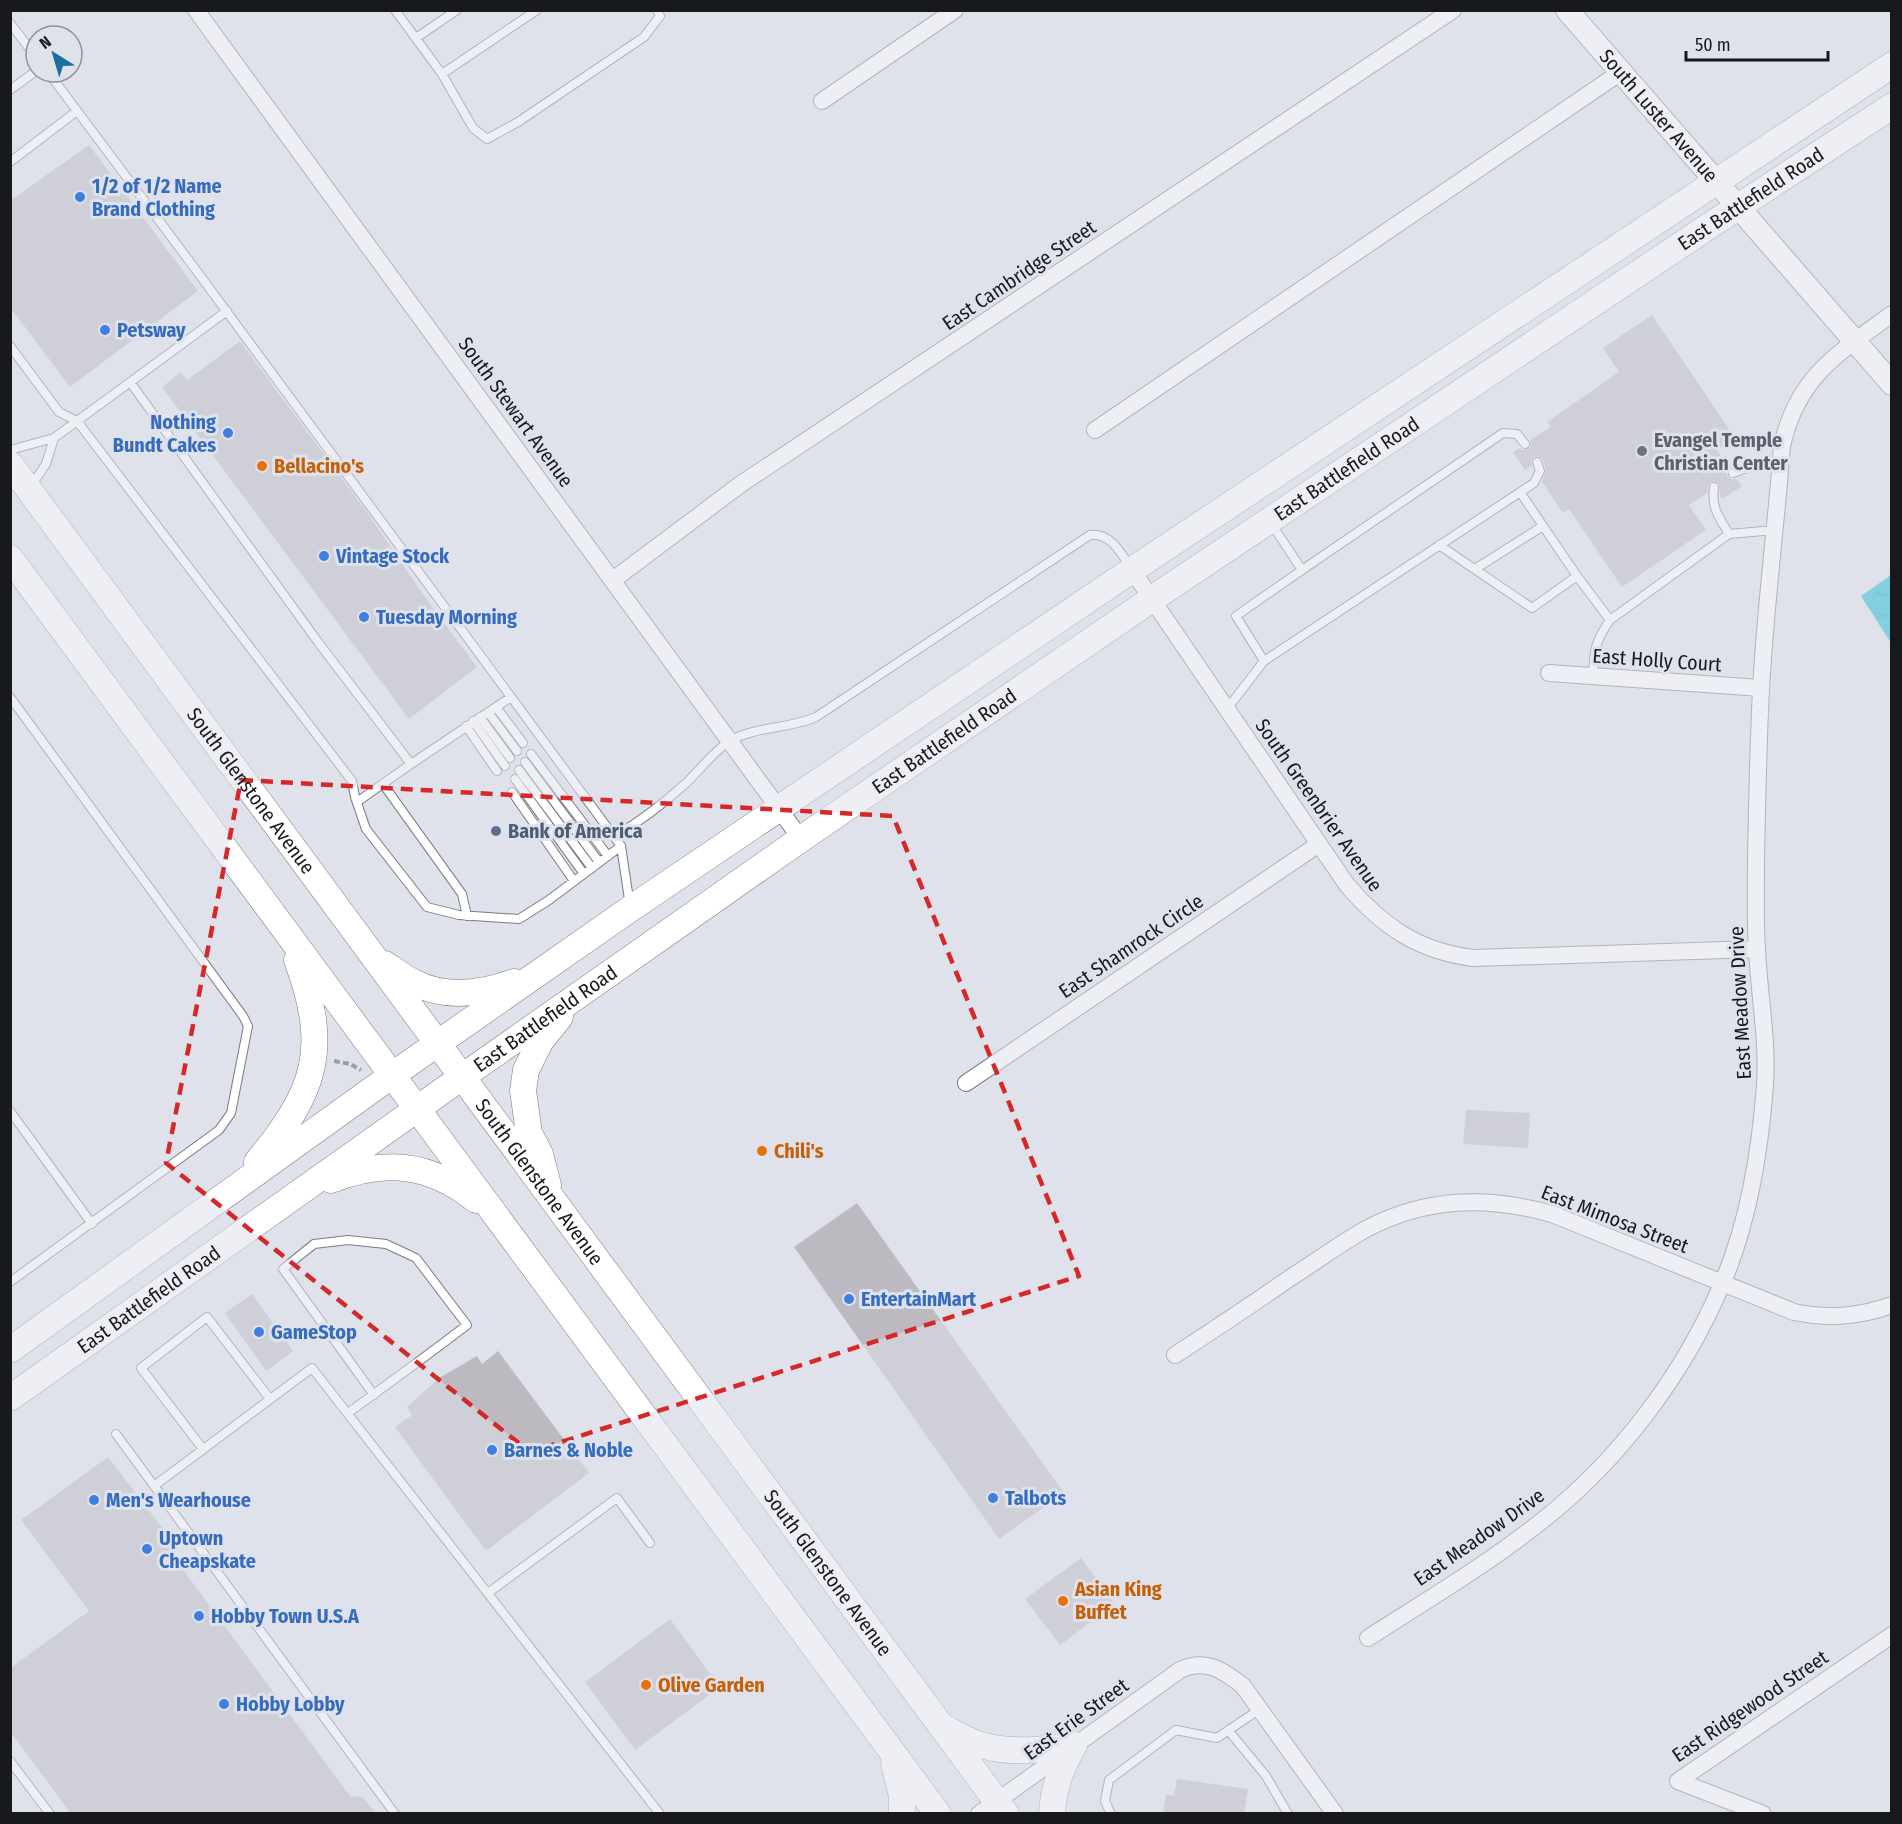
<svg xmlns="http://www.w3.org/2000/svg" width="1902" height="1824" font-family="'Fira Sans Condensed',sans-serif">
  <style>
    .water { fill: url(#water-ripples) }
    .building { fill: #bcb9c1 }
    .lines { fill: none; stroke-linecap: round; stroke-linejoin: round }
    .lane-casing { stroke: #797c83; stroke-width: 10 }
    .street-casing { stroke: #797c83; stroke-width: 18 }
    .secondary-casing { stroke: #797c83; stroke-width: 24 }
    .primary-casing { stroke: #797c83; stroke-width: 27 }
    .path { stroke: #9c9ea5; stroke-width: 4; stroke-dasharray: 6 3; stroke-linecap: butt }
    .lane { stroke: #fff; stroke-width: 8 }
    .street { stroke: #fff; stroke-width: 16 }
    .secondary { stroke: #fff; stroke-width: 22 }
    .primary { stroke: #fff; stroke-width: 26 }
    .marked { fill: none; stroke: #d62828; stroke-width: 4.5; stroke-dasharray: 12 8; stroke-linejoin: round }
    .shop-dot { fill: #3f7fe0; stroke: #dfe2eb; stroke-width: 2 }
    .worship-dot { fill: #6b7280; stroke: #dfe2eb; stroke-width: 2 }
    .food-dot { fill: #e8710a; stroke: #dfe2eb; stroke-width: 2 }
    .service-dot { fill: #5c6f8a; stroke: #dfe2eb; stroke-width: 2 }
    .labels { text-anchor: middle; stroke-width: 6; stroke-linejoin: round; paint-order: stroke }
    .street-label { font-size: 20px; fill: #18191c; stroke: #dfe2eb }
    .shop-label { font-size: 20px; font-weight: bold; fill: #366cbe; stroke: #dfe2eb; text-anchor: start }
    .worship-label { font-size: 20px; font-weight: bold; fill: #5b616d; stroke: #dfe2eb; text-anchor: start }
    .food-label { font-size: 20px; font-weight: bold; fill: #c56008; stroke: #dfe2eb; text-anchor: start }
    .service-label { font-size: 20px; font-weight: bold; fill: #4e5e75; stroke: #dfe2eb; text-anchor: start }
  </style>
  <defs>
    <pattern id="water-ripples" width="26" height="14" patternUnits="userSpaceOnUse" patternTransform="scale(1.5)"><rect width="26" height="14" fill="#11b9d3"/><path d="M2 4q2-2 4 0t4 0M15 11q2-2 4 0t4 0" fill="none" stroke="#109eb5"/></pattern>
  </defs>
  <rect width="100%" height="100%" fill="#dfe2eb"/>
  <path class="water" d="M 1891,575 L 1891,643 L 1861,596 Z"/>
  <path class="building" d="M 89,145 L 198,291 L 70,387 L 10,307 L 10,201 Z
    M 1652,315 L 1735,438 L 1717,450 L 1729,468 L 1727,471 L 1727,476 L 1731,479 L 1736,479 L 1742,486 L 1722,499 L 1720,496 L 1719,484 L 1715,481 L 1711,482 L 1708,486 L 1707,493 L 1689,505 L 1706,530 L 1622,587 L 1569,509 L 1563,513 L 1542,482 L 1546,470 L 1542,458 L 1538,456 L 1533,457 L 1531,461 L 1532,468 L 1531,466 L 1525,470 L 1513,452 L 1520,448 L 1523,450 L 1528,449 L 1531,446 L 1530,440 L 1551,427 L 1547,422 L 1619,372 L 1603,348 Z
    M 240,341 L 366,511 L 429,603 L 477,667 L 409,719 L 162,387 L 181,372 L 187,380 Z
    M 1466,1110 L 1530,1113 L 1528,1148 L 1463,1144 Z
    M 857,1203 L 1064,1493 L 999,1539 L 794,1247 Z
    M 252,1294 L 293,1351 L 266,1371 L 225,1313 Z
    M 498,1351 L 589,1473 L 486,1551 L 395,1427 L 412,1415 L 407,1407 L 439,1378 L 477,1356 L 482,1364 Z
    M 108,1457 L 177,1547 L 170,1552 L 350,1796 L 363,1797 L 376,1814 L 71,1814 L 10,1731 L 10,1668 L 89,1611 L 21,1520 Z
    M 1081,1558 L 1115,1604 L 1060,1645 L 1025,1599 Z
    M 670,1619 L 720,1687 L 635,1750 L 585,1682 Z
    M 1177,1779 L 1248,1789 L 1244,1814 L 1163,1814 L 1166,1794 L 1174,1796 Z"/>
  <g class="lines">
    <defs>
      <path id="lane" d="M 395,10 L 442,74 L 473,128 L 487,139 L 518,122 L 644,37 L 660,16 L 657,10
        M 10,23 L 36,57
        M 416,38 L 457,10
        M 48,72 L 193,266 L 621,846 L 630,906
        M 442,74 L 537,10
        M 10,90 L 36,71
        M 10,162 L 77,111
        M 10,346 L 59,412 L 77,421 L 352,781 L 355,797 L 366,829 L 427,907 L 459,915 L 519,919 L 549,900 L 621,846
        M 130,382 L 318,642 L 411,764 L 357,802
        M 10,450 L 54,438 L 227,311
        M 1733,473 L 1760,463 L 1781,463
        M 31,486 L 46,464 L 54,438
        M 1714,487 C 1711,508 1719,517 1729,534
        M 1439,545 L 1532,608 L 1577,576 L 1520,492
        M 1475,569 L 1543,526
        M 1302,570 L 1503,433 L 1517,434 L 1525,444
        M 1577,576 L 1610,620 L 1729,534 L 1775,530
        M 1264,661 L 1534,483 L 1540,471 L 1537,462
        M 1593,676 C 1594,649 1595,642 1610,620
        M 10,697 L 243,1016 L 248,1026 L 231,1113 L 219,1130 L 10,1282
        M 496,707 L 523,743
        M 1227,709 L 1264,661 L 1236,616 L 1302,570 L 1271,523
        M 488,712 L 517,751
        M 480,717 L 510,758
        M 473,721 L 505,766
        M 466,726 L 497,771
        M 531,754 L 608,856
        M 525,762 L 599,862
        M 411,764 L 511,697
        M 519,770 L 592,868
        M 515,779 L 584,874
        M 383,784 L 462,894 L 467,916
        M 512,792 L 574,881
        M 614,837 C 639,822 663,804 685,784 C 697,773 718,747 731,740 C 758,726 789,729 816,717 L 1090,535 C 1111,533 1121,553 1131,568
        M 10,1111 L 92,1224
        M 348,1413 C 388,1384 428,1355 467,1325 L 416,1258 L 386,1244 L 348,1240 L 314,1244 L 283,1269 L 374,1395
        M 116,1434 L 395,1814
        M 203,1449 L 141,1368 L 207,1317 L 270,1399
        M 154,1486 L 312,1368 L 660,1814
        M 488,1593 L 617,1498 L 650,1543
        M 1228,1730 L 1266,1776 L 1288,1814
        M 10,1761 L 50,1814
        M 1111,1814 L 1105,1801 L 1109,1780 L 1176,1730 L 1217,1738 L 1260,1709"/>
      <path id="street" d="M 196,10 L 801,839
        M 822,101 L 955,10
        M 1095,430 L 1621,72
        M 1132,570 L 1347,885 C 1382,926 1418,951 1473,958 L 1757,949
        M 613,580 L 741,484 L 1453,10
        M 1549,673 L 1761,688
        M 966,1083 L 1319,844
        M 1175,1355 C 1215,1329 1254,1303 1293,1276 C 1317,1261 1341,1243 1366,1229 C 1427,1197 1487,1196 1552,1214 L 1794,1312 C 1829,1319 1858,1317 1892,1305
        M 1368,1638 C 1427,1600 1488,1564 1543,1520 C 1620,1459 1684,1374 1722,1284 C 1749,1222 1760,1152 1765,1085 C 1768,1039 1759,995 1757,949 C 1755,920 1756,890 1756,861 C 1757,804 1758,747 1761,690 C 1765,609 1776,528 1782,446 C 1797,377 1838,353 1892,314
        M 979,1814 L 1180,1670 C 1205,1658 1223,1670 1243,1686 L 1335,1814
        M 1763,1814 L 1678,1781 L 1892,1635"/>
      <g id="secondary">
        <path id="s1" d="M 1567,10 L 1892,384"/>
      </g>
      <g id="primary">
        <path id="s2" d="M 10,464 L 1006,1814"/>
        <path d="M 10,558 C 319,977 629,1395 938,1814"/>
        <path d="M 385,964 C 394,970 403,977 413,982 C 445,999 481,994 514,982"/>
        <path d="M 257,1162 C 316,1091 330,1049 297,960"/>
        <path d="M 331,1180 C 385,1159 430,1163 476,1200"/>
        <path d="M 548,1185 L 540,1154 L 529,1133 L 523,1091 L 526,1070 L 540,1042 L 560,1017"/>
        <path d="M 10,1350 L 391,1076 L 630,909 L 1132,570 L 1892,65"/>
        <path id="s3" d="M 10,1398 L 462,1077 L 801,839 L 1152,599 L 1709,226 L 1892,106"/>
        <path d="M 947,1729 C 958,1735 969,1742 981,1745 C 1011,1754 1044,1750 1074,1745"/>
        <path d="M 894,1763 L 902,1796 L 902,1814"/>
        <path d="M 1052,1814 C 1053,1788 1061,1767 1074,1745"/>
      </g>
    </defs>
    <use href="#lane" class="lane-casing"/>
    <use href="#street" class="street-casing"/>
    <use href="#secondary" class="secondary-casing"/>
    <use href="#primary" class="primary-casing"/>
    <path class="path" d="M 334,1061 L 350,1064 L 361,1070"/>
    <use href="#lane" class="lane"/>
    <use href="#street" class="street"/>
    <use href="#secondary" class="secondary"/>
    <use href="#primary" class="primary"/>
  </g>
  <path d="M0 0H1902V1824H0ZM 241,780 L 893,816 L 1079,1276 L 530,1452 L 166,1163 Z" fill="#dfe2eb" fill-opacity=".55" fill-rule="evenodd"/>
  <path class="marked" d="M 241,780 L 893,816 L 1079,1276 L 530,1452 L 166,1163 Z"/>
  <g class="shop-dot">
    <circle cx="80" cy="197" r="6"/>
    <circle cx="105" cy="330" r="6"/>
    <circle cx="228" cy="433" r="6"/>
    <circle cx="324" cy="556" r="6"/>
    <circle cx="364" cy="617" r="6"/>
    <circle cx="849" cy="1299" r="6"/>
    <circle cx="259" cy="1332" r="6"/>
    <circle cx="492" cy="1450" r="6"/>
    <circle cx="993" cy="1498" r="6"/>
    <circle cx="94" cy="1500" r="6"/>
    <circle cx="147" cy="1549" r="6"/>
    <circle cx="199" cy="1616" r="6"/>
    <circle cx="224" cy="1704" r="6"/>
  </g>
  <circle class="worship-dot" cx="1642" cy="451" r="6"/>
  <g class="food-dot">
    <circle cx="262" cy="466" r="6"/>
    <circle cx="762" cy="1151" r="6"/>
    <circle cx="1063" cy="1601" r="6"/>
    <circle cx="646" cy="1685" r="6"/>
  </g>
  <circle class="service-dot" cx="496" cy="831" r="6"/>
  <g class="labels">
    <g class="street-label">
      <text dy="7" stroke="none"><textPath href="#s1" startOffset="140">South Luster Avenue</textPath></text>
      <text dy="7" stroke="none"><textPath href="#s3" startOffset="2114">East Battlefield Road</textPath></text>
      <text transform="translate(1019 275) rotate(-34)" y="7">East Cambridge Street</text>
      <text transform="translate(516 412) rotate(54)" y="7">South Stewart Avenue</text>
      <text dy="7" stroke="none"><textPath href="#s3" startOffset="1628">East Battlefield Road</textPath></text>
      <text transform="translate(1657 660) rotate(4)" y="7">East Holly Court</text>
      <text dy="7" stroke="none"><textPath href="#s3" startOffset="1142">East Battlefield Road</textPath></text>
      <text dy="7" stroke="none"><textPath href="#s2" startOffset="406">South Glenstone Avenue</textPath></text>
      <text transform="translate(1319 805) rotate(55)" y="7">South Greenbrier Avenue</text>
      <text transform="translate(1131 946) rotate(-34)" y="7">East Shamrock Circle</text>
      <text transform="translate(1740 1003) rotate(-93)" y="7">East Meadow Drive</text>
      <text dy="7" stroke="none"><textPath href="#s3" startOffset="656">East Battlefield Road</textPath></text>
      <text dy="7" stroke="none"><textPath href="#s2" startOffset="892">South Glenstone Avenue</textPath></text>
      <text transform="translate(1615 1219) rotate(21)" y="7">East Mimosa Street</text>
      <text dy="7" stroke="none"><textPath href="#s3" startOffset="170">East Battlefield Road</textPath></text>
      <text transform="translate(1479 1537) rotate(-35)" y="7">East Meadow Drive</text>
      <text dy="7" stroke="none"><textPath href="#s2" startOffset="1378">South Glenstone Avenue</textPath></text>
      <text transform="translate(1750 1706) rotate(-34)" y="7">East Ridgewood Street</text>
      <text transform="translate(1076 1719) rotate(-36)" y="7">East Erie Street</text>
    </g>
    <g class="shop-label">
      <text x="92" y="193">1/2 of 1/2 Name<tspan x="92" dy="23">Brand Clothing</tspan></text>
      <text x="117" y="337">Petsway</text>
      <text x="216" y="429" text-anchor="end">Nothing<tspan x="216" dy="23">Bundt Cakes</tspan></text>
      <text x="336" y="563">Vintage Stock</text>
      <text x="376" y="624">Tuesday Morning</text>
      <text x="861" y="1306">EntertainMart</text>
      <text x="271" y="1339">GameStop</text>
      <text x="504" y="1457">Barnes &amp; Noble</text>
      <text x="1005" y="1505">Talbots</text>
      <text x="106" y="1507">Men's Wearhouse</text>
      <text x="159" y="1545">Uptown<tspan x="159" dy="23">Cheapskate</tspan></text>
      <text x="211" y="1623">Hobby Town U.S.A</text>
      <text x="236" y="1711">Hobby Lobby</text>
    </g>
    <g class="worship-label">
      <text x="1654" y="447">Evangel Temple<tspan x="1654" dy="23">Christian Center</tspan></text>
    </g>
    <g class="food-label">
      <text x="274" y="473">Bellacino's</text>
      <text x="774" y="1158">Chili's</text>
      <text x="1075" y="1596">Asian King<tspan x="1075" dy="23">Buffet</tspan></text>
      <text x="658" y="1692">Olive Garden</text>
    </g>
    <g class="service-label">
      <text x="508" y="838">Bank of America</text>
    </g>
  </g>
  <rect width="1902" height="1824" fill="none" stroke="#18191c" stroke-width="24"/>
  <g transform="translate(54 54) rotate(323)"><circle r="28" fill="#dfe2eb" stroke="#8f9298" stroke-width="1.5"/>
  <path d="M0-4.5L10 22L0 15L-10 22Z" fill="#1770a0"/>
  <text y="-9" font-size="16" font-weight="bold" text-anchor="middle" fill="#18191c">N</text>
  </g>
  <path d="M1686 51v9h142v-9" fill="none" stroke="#18191c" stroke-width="3"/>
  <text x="1695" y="51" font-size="18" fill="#18191c" stroke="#dfe2eb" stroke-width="4.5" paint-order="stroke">50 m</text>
</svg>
